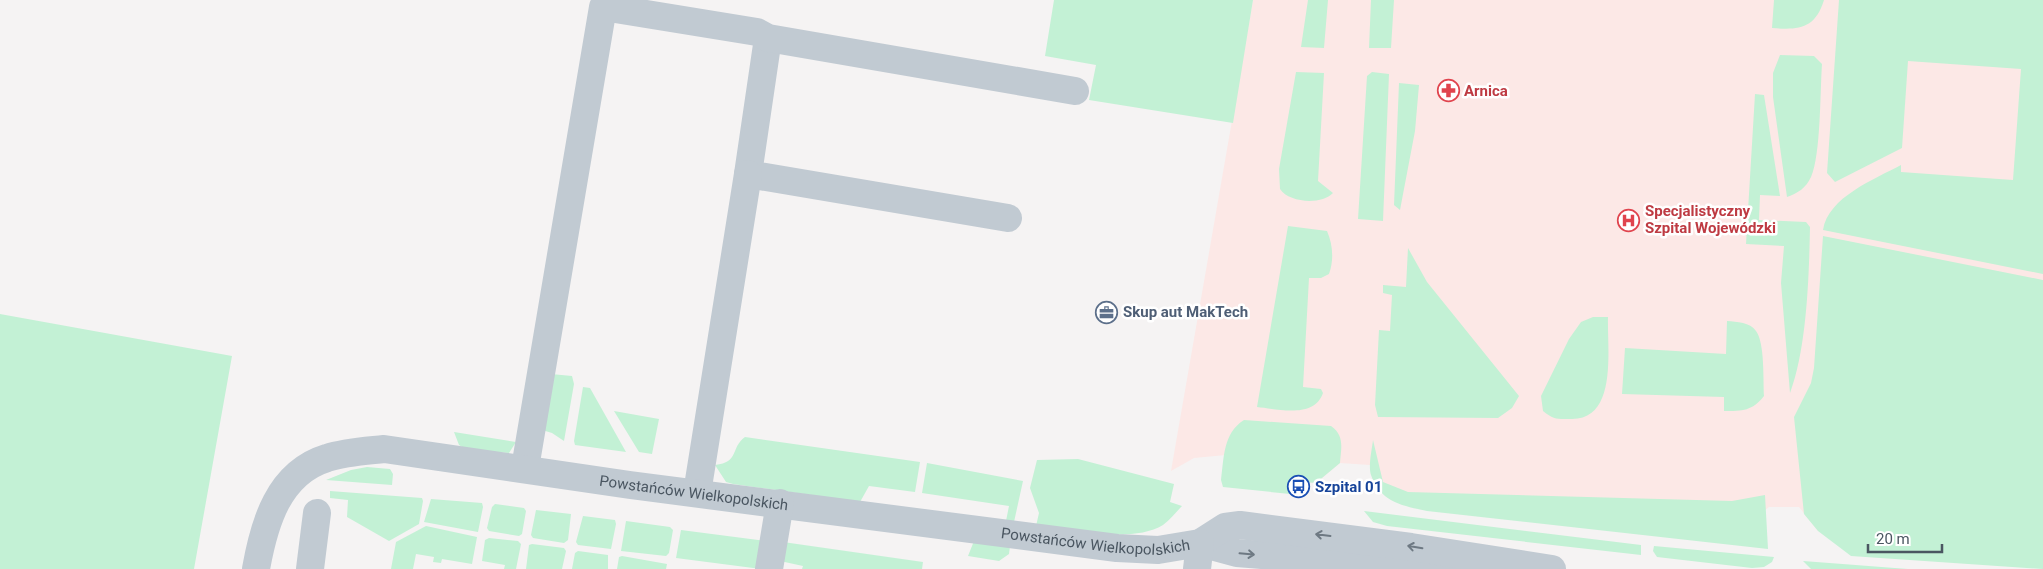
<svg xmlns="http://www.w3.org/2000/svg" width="2043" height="569" font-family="Roboto,sans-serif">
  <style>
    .medical { fill: #fce8e6 }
    .green { fill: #c3f1d5 }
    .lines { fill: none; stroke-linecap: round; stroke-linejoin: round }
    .street { stroke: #c1cad2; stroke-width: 28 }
    .oneway { stroke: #6e7983 }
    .labels { text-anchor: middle; stroke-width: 5; stroke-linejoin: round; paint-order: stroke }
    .health-label { font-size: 15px; font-weight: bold; fill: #be3a42; stroke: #fff; text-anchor: start }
    .service-label { font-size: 15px; font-weight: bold; fill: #4e5e75; stroke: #fff; text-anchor: start }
    .transit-label { font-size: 15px; font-weight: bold; fill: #164399; stroke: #fff; text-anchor: start }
    .street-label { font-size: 15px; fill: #4a5661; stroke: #fff }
  </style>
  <rect width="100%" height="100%" fill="#f5f3f3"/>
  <path class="medical" d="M 1253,0 L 2043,0 L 2043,316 L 1818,531 L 1799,507 L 1769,507 L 1748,524 L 1382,490 L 1370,465 L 1340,463 L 1316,483 L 1241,478 L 1226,455 L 1194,458 L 1171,471 Z"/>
  <path class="green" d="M 1054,0 L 1253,0 L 1233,123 L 1089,100 L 1096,65 L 1045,56 Z
    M 1308,0 L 1328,0 L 1324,48 L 1301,47 Z
    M 1371,0 L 1394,0 L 1391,48 L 1369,48 Z
    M 1774,0 L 1824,0 C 1815,29 1799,30 1772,28 Z
    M 1839,0 L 2043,0 L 2043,274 L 1823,230 C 1828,197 1875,179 1901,165 L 1901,172 L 2013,180 L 2021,69 L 1908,61 L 1902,148 L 1835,182 L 1827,173 Z
    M 1780,55 L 1814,56 L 1822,64 C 1820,91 1821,155 1811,177 C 1806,188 1798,193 1787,197 L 1773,97 L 1773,73 Z
    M 1296,72 L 1324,73 L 1318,181 L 1333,193 C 1322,205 1289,203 1280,189 L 1279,169 Z
    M 1372,72 L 1389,74 L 1383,221 L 1358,219 L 1367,76 Z
    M 1399,83 L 1419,85 L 1415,131 L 1400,210 L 1394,205 Z
    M 1755,94 L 1764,95 L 1780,196 L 1760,195 L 1759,220 L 1806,222 L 1810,227 C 1809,276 1807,348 1790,393 L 1781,283 L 1784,246 L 1746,244 Z
    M 1288,226 L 1327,231 C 1333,245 1334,260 1329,274 L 1321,278 L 1309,278 L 1303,387 L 1321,389 L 1323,393 C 1314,419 1278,409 1257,407 Z
    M 1823,236 L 2043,280 L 2043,569 L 1851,556 L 1818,531 L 1804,514 L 1794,417 L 1811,383 L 1814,368 Z
    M 1408,248 L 1427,282 L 1519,396 L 1512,408 L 1498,418 L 1378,417 L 1375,405 L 1379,330 L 1390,331 L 1392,295 L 1383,293 L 1383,285 L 1406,287 Z
    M 0,314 L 232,356 L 194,569 L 0,569 Z
    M 1593,317 L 1608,317 C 1607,349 1618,420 1571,419 C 1557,419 1554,420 1543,411 L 1541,396 L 1569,339 L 1581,322 Z
    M 1727,321 C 1737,322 1750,322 1756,331 C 1765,343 1763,380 1764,396 C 1752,411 1743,411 1724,411 L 1724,397 L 1622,394 L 1625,348 L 1726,354 Z
    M 551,374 L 572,376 L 574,384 L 564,441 L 552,433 L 542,430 Z
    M 583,387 L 590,388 L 626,452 L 575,445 L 574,441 Z
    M 614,411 L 659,419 L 652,454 L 639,452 Z
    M 1244,420 L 1331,426 C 1345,436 1341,448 1340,463 L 1316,483 L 1291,481 L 1290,494 L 1223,487 L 1221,480 C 1224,458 1223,433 1244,420 Z
    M 454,432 L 516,442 L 509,453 L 467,450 L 459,445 Z
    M 745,437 L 920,462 L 915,492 L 869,486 L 860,502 L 733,484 L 726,482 L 715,465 C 740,462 730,448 745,437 Z
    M 1373,440 L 1383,482 L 1408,492 L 1732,501 L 1765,495 L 1768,549 L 1427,511 C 1403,506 1380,502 1371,475 C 1368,466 1372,449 1373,440 Z
    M 1078,459 L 1174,484 L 1170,502 L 1182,506 C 1176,512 1170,520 1163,525 C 1132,544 1071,529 1036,526 L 1039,513 L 1030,488 L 1037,460 Z
    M 927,463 L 1023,481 L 1014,522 L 1006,521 L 1009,506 L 922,493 Z
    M 367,467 L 390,469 L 393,474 L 392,485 L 326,480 L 351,470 Z
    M 330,491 L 422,498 L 423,501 L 419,524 L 389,541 L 347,517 L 348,500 L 330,498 Z
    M 431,499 L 482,503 L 483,507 L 478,532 L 424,522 Z
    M 495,504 L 524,508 L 526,511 L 522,534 L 519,536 L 489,531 L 487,528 L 492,507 Z
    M 536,510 L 571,514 L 568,540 L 564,543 L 533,538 L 531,535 Z
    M 1364,511 L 1641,545 L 1641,555 L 1387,526 L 1373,522 Z
    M 583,516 L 615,520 L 616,524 L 611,549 L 578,545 L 576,542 Z
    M 626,521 L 670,527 L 673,530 L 669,553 L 666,556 L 621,551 Z
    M 426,526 L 477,537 L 472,564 L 442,559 L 441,563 L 433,562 L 434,557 L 416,554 L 413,569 L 391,569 L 396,542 Z
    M 681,530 L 765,541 L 761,569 L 676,558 Z
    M 489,538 L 518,541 L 521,544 L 516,569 L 504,569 L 505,565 L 482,561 L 485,540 Z
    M 974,541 L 1010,546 L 1009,554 L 999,561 L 968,556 Z
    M 783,542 L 923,562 L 922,569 L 802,569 L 803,566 L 780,561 Z
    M 532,544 L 564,548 L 566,551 L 562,569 L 526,569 L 529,545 Z
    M 1654,546 L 1774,557 L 1772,562 L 1764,567 L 1752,568 L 1657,557 L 1653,551 Z
    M 578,551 L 608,555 L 608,569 L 572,569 L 575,553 Z
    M 622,556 L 667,564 L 666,569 L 617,569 L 619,557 Z
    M 1803,561 L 1908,569 L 1811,569 Z"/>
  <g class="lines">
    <g class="street">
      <path d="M 768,38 L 748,174 L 1008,218"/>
      <path d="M 525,468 L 603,7 L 757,32 L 768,38 L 1075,91"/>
      <path d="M 697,493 L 748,174"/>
      <path d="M 1200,543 L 1237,553 L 1408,567 L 1451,567"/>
      <path id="s1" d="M 256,569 C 264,524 278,473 327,458 C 345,452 365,451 384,449 L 630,485 L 1117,548 L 1158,550 L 1200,543 L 1225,527 L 1240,525 L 1411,547 L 1552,569"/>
      <path d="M 310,569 L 317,513"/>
      <path d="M 769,569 L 780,503"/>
      <path d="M 1197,569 L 1200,543"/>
    </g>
  </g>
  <defs><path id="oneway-shaft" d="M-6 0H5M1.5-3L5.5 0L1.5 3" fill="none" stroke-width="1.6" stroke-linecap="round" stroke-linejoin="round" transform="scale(1.25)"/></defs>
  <g class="oneway">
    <use href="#oneway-shaft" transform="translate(1323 535) rotate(-173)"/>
    <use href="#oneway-shaft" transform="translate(1415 547) rotate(-171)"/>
    <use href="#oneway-shaft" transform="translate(1247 554) rotate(5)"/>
  </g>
  <defs>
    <symbol id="pharmacy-ring" viewBox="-11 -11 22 22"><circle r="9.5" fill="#fff" stroke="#e0444e" stroke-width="1.5"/><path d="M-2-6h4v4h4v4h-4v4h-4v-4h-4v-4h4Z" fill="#e0444e"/></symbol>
    <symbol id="hospital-ring" viewBox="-11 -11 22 22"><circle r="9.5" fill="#fff" stroke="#e0444e" stroke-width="1.5"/><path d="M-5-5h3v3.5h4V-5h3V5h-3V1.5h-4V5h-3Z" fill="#e0444e"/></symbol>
    <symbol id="office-ring" viewBox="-11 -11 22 22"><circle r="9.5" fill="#fff" stroke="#5c6f8a" stroke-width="1.5"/><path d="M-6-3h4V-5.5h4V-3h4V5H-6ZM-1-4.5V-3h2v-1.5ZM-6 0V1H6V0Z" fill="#5c6f8a"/></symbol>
    <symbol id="bus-ring" viewBox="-11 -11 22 22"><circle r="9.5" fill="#fff" stroke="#1a4fb4" stroke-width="1.5"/><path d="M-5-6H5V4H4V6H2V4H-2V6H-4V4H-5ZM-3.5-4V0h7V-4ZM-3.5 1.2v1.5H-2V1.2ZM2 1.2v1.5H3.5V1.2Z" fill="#1a4fb4"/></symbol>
  </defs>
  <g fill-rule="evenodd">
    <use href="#pharmacy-ring" x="1436" y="78" width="25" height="25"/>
    <use href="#hospital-ring" x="1616" y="208" width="25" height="25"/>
    <use href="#office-ring" x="1094" y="300" width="25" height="25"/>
    <use href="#bus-ring" x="1286" y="474" width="25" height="25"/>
  </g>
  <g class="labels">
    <g class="health-label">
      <text x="1464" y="96">Arnica</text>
      <text x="1645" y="216">Specjalistyczny<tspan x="1645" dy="17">Szpital Wojewódzki</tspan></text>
    </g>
    <g class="service-label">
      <text x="1123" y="317">Skup aut MakTech</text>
    </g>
    <g class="transit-label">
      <text x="1315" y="492">Szpital 01</text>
    </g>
    <g class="street-label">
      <text dy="5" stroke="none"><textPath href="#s1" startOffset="510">Powstańców Wielkopolskich</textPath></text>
      <text dy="5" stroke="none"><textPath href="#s1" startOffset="915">Powstańców Wielkopolskich</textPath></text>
    </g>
  </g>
  <path d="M1868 544v8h74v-8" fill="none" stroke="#4a5661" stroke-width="2.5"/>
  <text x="1876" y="544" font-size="15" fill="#4a5661" stroke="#ffffff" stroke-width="4" paint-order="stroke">20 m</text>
</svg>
